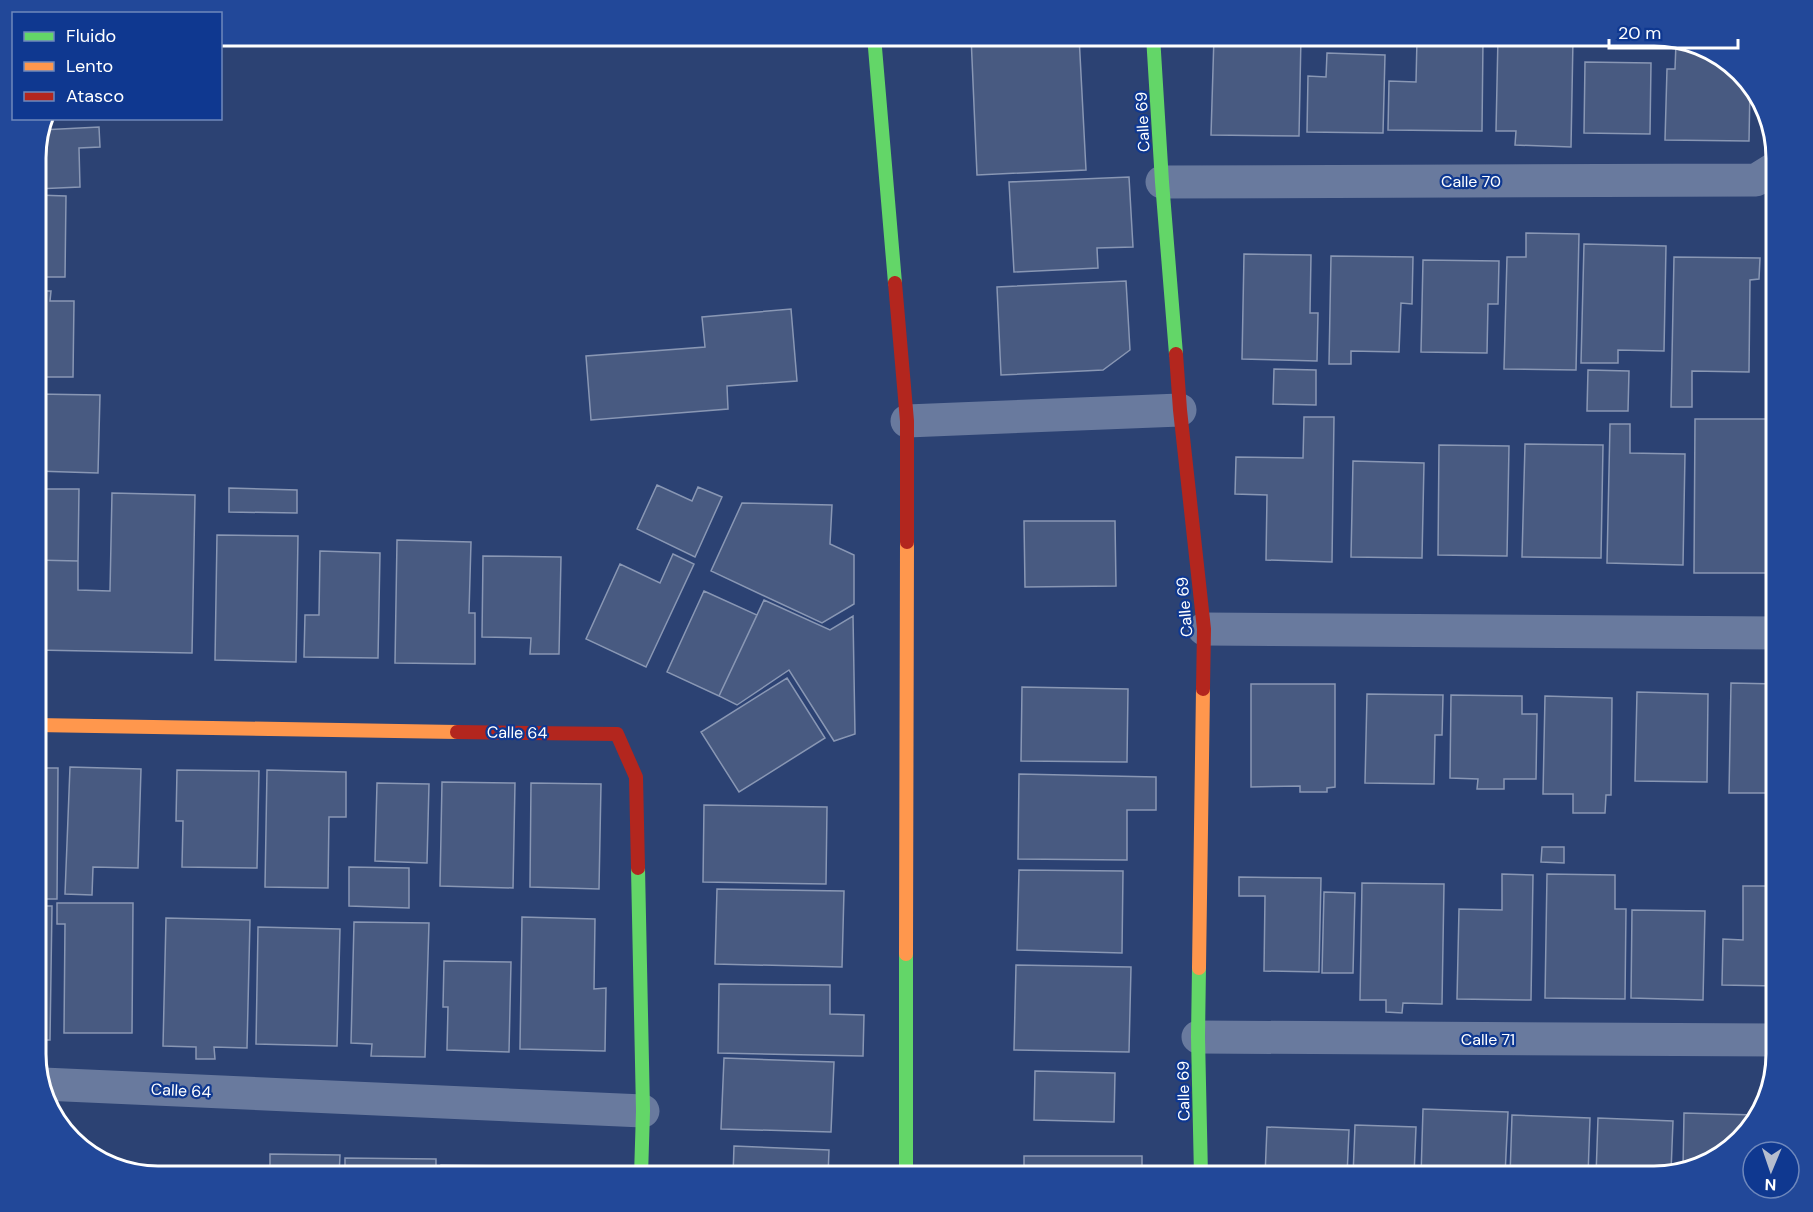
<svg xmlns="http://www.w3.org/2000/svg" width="1813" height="1212" font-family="'DM Sans',sans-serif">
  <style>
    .building { fill: #485a81; stroke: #8997b4; stroke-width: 1.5 }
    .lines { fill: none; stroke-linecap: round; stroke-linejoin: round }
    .street { stroke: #697a9e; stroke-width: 33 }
    .fast { stroke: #63d668; stroke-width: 14 }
    .slow { stroke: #ff974d; stroke-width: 14 }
    .jam { stroke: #b3261e; stroke-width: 14 }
    .labels { text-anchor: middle; stroke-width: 4.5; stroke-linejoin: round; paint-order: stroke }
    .street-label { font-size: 16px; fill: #fff; stroke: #0f3890 }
    .rim { fill: none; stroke: #fff; stroke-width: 3 }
  </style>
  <rect width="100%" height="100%" fill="#2c4273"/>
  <path class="building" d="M 971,36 L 1079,36 L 1086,170 L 977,175 Z
    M 1214,36 L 1301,36 L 1299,136 L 1211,135 Z
    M 1498,37 L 1573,39 L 1571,147 L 1515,145 L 1516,131 L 1496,131 Z
    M 1417,39 L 1483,40 L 1482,131 L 1388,130 L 1389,81 L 1416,82 Z
    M 1676,43 L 1723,57 L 1750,87 L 1749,141 L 1665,140 L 1667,69 L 1675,69 Z
    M 1327,53 L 1385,55 L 1383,133 L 1307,132 L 1308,76 L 1326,77 Z
    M 1585,62 L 1651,63 L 1650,134 L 1584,133 Z
    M 99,127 L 100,147 L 79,148 L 80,187 L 36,189 L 36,151 L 41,130 Z
    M 1129,177 L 1133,247 L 1097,248 L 1098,268 L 1014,272 L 1009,182 Z
    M 36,195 L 66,196 L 65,277 L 36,277 Z
    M 1526,233 L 1579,234 L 1576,370 L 1504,369 L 1507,257 L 1526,257 Z
    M 1584,244 L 1666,246 L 1664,351 L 1618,350 L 1618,363 L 1581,363 Z
    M 1244,254 L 1311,255 L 1310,313 L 1318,313 L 1317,361 L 1242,359 Z
    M 1331,256 L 1413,257 L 1412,304 L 1401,303 L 1399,352 L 1351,351 L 1351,364 L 1329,364 Z
    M 1674,257 L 1760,258 L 1759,279 L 1750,280 L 1749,372 L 1692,371 L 1692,407 L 1671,407 Z
    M 1423,260 L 1499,261 L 1498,304 L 1488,304 L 1487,353 L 1421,352 Z
    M 1126,281 L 1130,350 L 1103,370 L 1001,375 L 997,287 Z
    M 36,291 L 51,291 L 50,301 L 74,301 L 73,377 L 36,377 Z
    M 791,309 L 797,381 L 727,386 L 728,409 L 591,420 L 586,356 L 705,347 L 702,317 Z
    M 1274,369 L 1316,370 L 1316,405 L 1273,404 Z
    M 1588,370 L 1629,371 L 1628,411 L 1587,411 Z
    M 36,394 L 100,395 L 98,473 L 36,471 Z
    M 1304,417 L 1334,417 L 1332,562 L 1266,560 L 1267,495 L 1235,494 L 1236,457 L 1303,458 Z
    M 1695,419 L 1775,419 L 1775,573 L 1694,573 Z
    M 1610,424 L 1630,424 L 1630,453 L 1685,454 L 1683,565 L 1607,563 Z
    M 1525,444 L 1603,445 L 1601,558 L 1522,557 Z
    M 1439,445 L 1509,446 L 1507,556 L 1438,555 Z
    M 1353,461 L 1424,463 L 1422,558 L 1351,557 Z
    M 657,485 L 692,501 L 698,487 L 722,497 L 695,557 L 637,529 Z
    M 229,488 L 297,490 L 297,513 L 229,512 Z
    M 36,489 L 79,489 L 78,561 L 36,560 Z
    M 112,493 L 195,495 L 192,653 L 36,650 L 36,560 L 78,561 L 78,590 L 110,591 Z
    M 742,503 L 832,505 L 830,544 L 854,555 L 854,604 L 822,623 L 711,571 Z
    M 1024,521 L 1115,521 L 1116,586 L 1025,587 Z
    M 217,535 L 298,536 L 296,662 L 215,660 Z
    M 397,540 L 471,542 L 469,613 L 475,613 L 475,664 L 395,663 Z
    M 320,551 L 380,553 L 378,658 L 304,657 L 305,615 L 319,615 Z
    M 673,554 L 694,564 L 646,667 L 586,639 L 620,564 L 660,583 Z
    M 483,556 L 561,557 L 559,654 L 530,654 L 531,638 L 482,637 Z
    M 704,591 L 757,615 L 719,696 L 667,672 Z
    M 764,600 L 830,630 L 853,616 L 855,734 L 834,741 L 789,670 L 737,705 L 719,696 Z
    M 787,678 L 825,738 L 739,792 L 701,732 Z
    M 1731,683 L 1777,684 L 1777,793 L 1729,793 Z
    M 1251,684 L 1335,684 L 1335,787 L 1327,788 L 1327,792 L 1300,792 L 1300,786 L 1251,787 Z
    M 1022,687 L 1128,689 L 1127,762 L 1021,761 Z
    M 1637,692 L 1708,694 L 1707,782 L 1635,781 Z
    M 1367,694 L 1443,695 L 1442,735 L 1435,735 L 1434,784 L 1365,783 Z
    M 1451,695 L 1522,696 L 1522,714 L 1537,714 L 1536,779 L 1504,779 L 1504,789 L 1477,789 L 1478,779 L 1450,778 Z
    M 1545,696 L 1612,698 L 1611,795 L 1606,795 L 1605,813 L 1573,813 L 1573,794 L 1543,794 Z
    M 70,767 L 141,769 L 138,868 L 93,867 L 92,895 L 65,894 Z
    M 36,768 L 58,768 L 57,899 L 36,899 Z
    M 177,770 L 259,771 L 257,868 L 182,867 L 183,821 L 176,821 Z
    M 267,770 L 346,772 L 346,817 L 329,817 L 328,888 L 265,887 Z
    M 1019,774 L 1156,777 L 1156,810 L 1127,810 L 1127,860 L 1018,859 Z
    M 442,782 L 515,783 L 513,888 L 440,886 Z
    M 377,783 L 429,784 L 427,863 L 375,861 Z
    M 531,783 L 601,784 L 599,889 L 530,887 Z
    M 704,805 L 827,807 L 826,884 L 703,882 Z
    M 1542,847 L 1564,847 L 1564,863 L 1541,862 Z
    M 349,867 L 409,868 L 409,908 L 349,906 Z
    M 1019,870 L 1123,871 L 1122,953 L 1017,950 Z
    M 1502,874 L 1533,875 L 1531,1000 L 1457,999 L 1459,909 L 1502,910 Z
    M 1547,874 L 1615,875 L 1615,909 L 1626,909 L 1625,999 L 1545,998 Z
    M 1239,877 L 1321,878 L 1319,972 L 1264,971 L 1265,896 L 1239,896 Z
    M 1362,883 L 1444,884 L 1442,1004 L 1403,1003 L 1402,1013 L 1386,1012 L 1386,1000 L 1360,1000 Z
    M 1743,886 L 1777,886 L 1777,986 L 1722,985 L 1723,939 L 1743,940 Z
    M 717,889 L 844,891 L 842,967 L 715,964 Z
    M 1324,892 L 1355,893 L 1353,973 L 1322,973 Z
    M 57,903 L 133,903 L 132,1033 L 64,1033 L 65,924 L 57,924 Z
    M 36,906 L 52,906 L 50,1040 L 36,1040 Z
    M 1632,910 L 1705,911 L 1703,1000 L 1631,998 Z
    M 522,917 L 595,919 L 594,989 L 606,988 L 605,1051 L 520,1049 Z
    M 166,918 L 250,920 L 247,1048 L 214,1047 L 215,1059 L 196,1059 L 196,1047 L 163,1046 Z
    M 354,922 L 429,923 L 425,1057 L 371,1056 L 372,1044 L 351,1043 Z
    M 258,927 L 340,929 L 337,1046 L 256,1044 Z
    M 444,961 L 511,962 L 509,1052 L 447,1050 L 448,1007 L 443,1007 Z
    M 1016,965 L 1131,967 L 1129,1052 L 1014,1050 Z
    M 719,984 L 830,985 L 830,1014 L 864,1015 L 863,1056 L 718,1053 Z
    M 724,1058 L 834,1062 L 831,1132 L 721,1129 Z
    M 1035,1071 L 1115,1073 L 1114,1122 L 1034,1120 Z
    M 1423,1109 L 1508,1112 L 1505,1176 L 1421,1176 Z
    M 1684,1113 L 1755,1115 L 1755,1123 L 1715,1160 L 1683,1168 Z
    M 1512,1115 L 1590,1118 L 1588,1176 L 1510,1176 Z
    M 1598,1118 L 1673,1121 L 1671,1172 L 1655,1176 L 1596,1176 Z
    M 1355,1125 L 1416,1127 L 1414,1176 L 1353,1176 Z
    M 1267,1127 L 1349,1130 L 1347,1176 L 1265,1176 Z
    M 734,1146 L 829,1150 L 828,1176 L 733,1176 Z
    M 270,1154 L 340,1155 L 339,1176 L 270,1176 Z
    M 1024,1156 L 1142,1156 L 1142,1176 L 1024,1176 Z
    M 345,1158 L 436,1159 L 436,1176 L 345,1176 Z
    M 441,1165 L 517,1166 L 516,1176 L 441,1176 Z
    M 523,1171 L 605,1173 L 605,1176 L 523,1176 Z"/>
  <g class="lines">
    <path class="street" d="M 1162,182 L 1756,180 L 1777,167
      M 907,421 L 1180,410
      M 1204,629 L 1777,633
      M 1198,1037 L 1777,1040
      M 43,1084 L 643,1111"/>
    <path class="fast" d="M 874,36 L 895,283
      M 1153,36 L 1162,182 L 1176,354
      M 638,868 L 643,1111 L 641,1176
      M 1199,968 L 1198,1037 L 1201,1176
      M 906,1176 L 906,954"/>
    <path class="slow" d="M 36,725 L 457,732
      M 906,954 L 907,542
      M 1199,968 L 1203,689"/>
    <path class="jam" d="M 895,283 L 907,421 L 907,542
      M 1176,354 L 1180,410 L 1204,629 L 1203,689
      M 457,732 L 617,734 L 636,777 L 638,868"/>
  </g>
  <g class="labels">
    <g class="street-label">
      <text transform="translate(1142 122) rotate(-93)" y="6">Calle 69</text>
      <text x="1471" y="187">Calle 70</text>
      <text transform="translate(1184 607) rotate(-95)" y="6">Calle 69</text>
      <text transform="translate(517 732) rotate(1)" y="6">Calle 64</text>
      <text x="1488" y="1045">Calle 71</text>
      <text transform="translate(181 1090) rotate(3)" y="6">Calle 64</text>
      <text transform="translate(1183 1091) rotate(-91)" y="6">Calle 69</text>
    </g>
  </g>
  <path d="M0 0H1813V1212H0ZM158 46H1654A112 112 0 0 1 1766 158V1054A112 112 0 0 1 1654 1166H158A112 112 0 0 1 46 1054V158A112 112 0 0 1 158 46Z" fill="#224899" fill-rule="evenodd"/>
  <path class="rim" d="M158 46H1654A112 112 0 0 1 1766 158V1054A112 112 0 0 1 1654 1166H158A112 112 0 0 1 46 1054V158A112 112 0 0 1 158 46Z"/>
  <rect x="12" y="12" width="210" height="108" fill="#0f3890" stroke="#6f88bc" stroke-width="1.5"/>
  <rect x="24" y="32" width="30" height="9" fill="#63d668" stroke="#6f88bc" stroke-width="1.5"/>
  <text x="66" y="42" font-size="18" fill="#ffffff">Fluido</text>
  <rect x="24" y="62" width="30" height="9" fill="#ff974d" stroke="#6f88bc" stroke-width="1.5"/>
  <text x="66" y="72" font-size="18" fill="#ffffff">Lento</text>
  <rect x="24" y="92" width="30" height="9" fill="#b3261e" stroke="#6f88bc" stroke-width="1.5"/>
  <text x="66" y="102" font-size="18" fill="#ffffff">Atasco</text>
  <g transform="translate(1771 1170) rotate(182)"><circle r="28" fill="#0f3890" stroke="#6f88bc" stroke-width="1.5"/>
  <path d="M0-4.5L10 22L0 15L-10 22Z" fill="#b5bdce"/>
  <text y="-9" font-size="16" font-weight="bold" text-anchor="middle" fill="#ffffff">N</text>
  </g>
  <path d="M1609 39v9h129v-9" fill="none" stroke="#ffffff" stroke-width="3"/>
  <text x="1618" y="39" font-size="18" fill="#ffffff" stroke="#0f3890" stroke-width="4.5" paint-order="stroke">20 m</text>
</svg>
